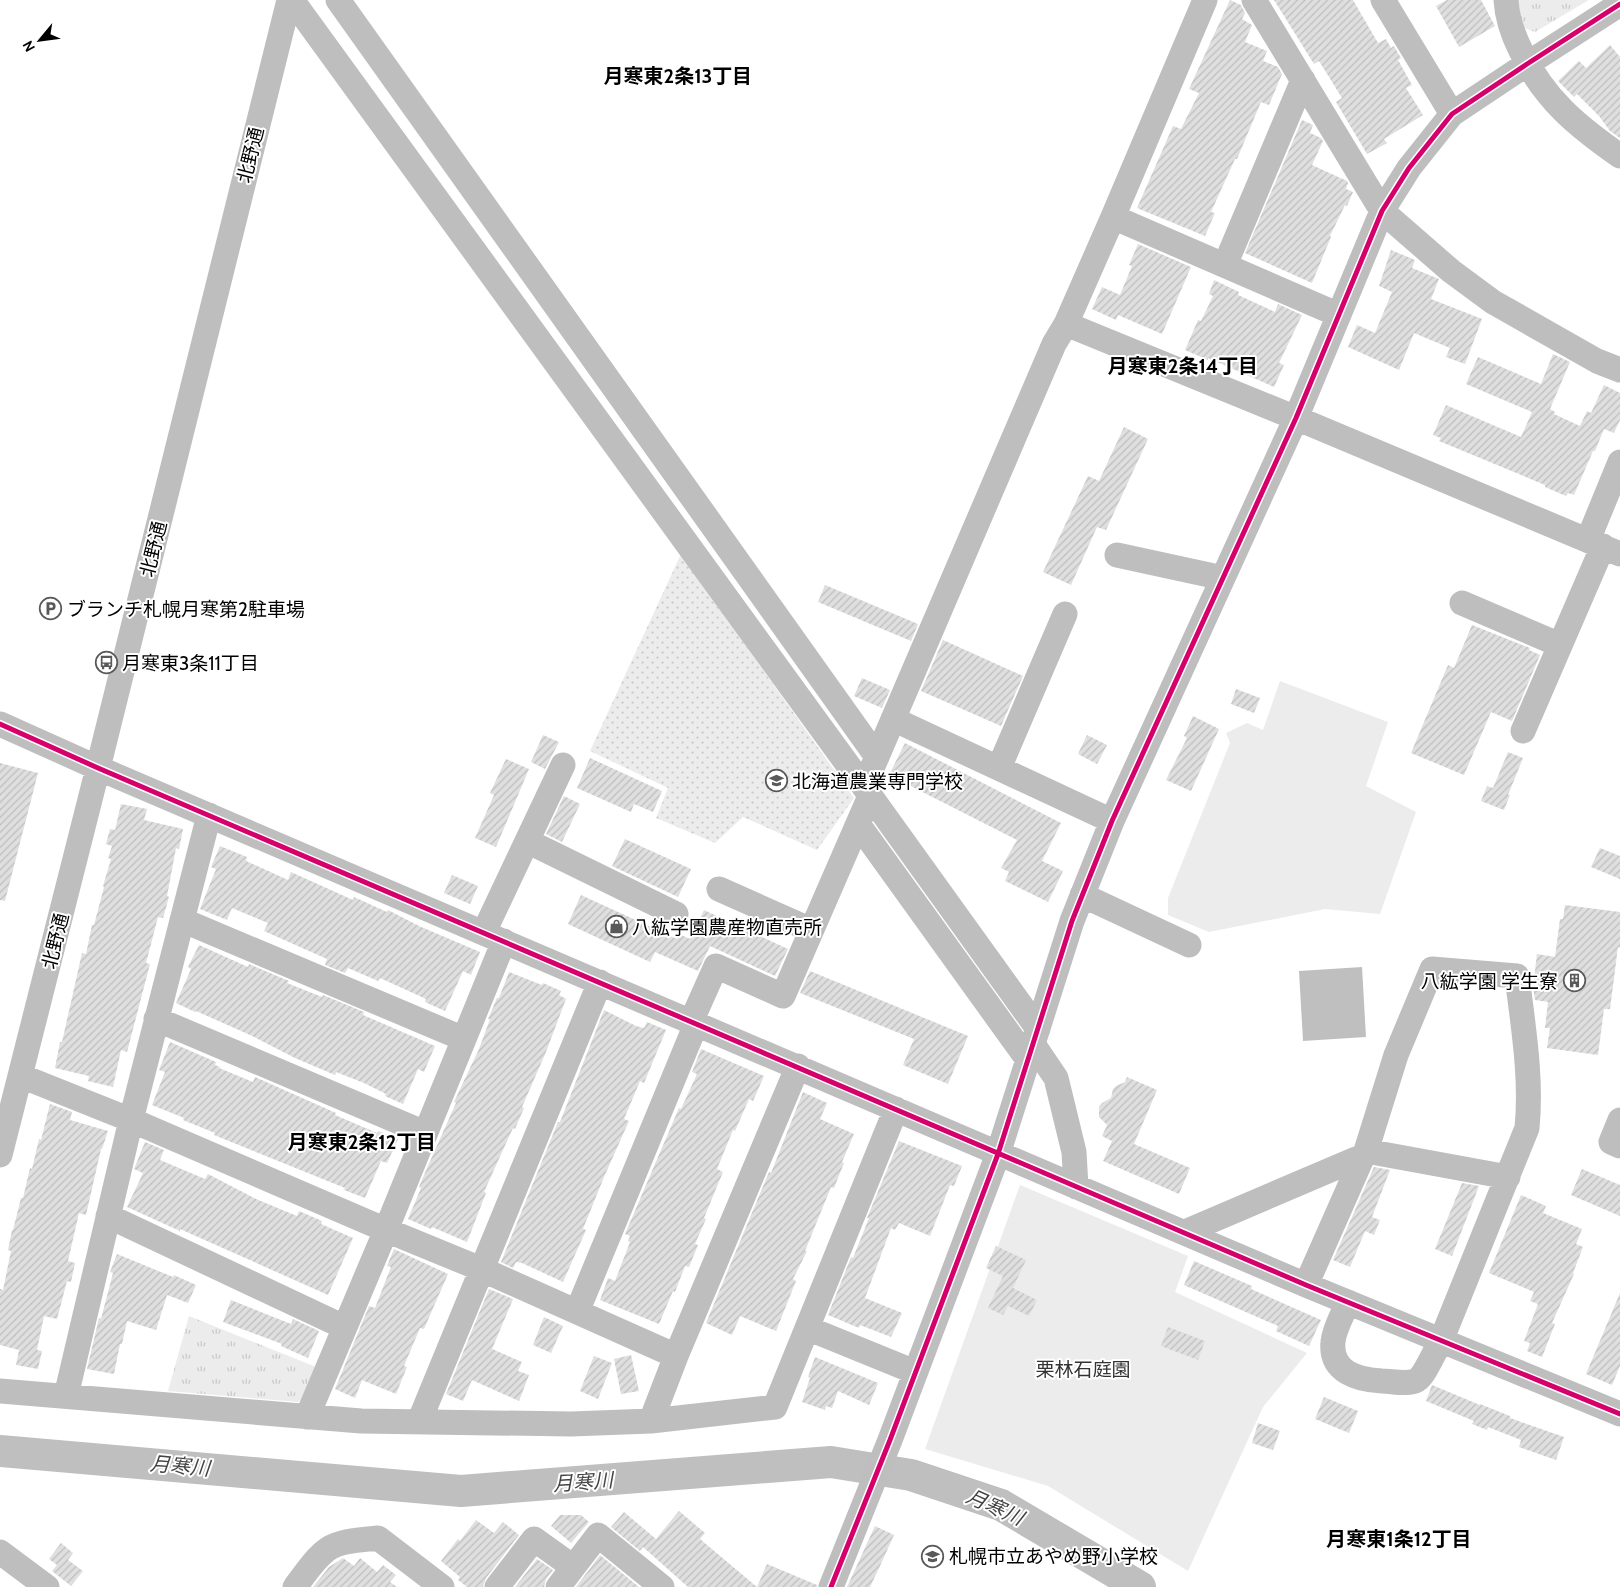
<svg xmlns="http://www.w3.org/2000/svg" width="1620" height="1587" font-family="Cabin,'Noto Sans JP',sans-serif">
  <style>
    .grass { fill: url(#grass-dots) }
    .park { fill: url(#park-tufts) }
    .garden { fill: #ececec }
    .water { fill: #bfbfbf }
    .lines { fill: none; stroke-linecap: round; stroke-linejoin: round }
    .river { stroke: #bfbfbf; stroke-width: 32 }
    .building { fill: url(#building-hatch) }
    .minor { stroke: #bebebe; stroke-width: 25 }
    .cycleway-casing { stroke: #fff; stroke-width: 8 }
    .cycleway { stroke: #d6006c; stroke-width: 5 }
    .labels { text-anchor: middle; stroke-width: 4; stroke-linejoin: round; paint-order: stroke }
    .street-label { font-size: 19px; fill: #000; stroke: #fff }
    .poi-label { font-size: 19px; fill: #000; stroke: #fff; text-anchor: start }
    .park-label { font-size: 19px; fill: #333; stroke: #fff }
    .neighbourhood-label { font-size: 20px; font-weight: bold; fill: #000; stroke: #fff }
    .water-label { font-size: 20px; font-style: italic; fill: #444; stroke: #fff }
  </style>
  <defs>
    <pattern id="grass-dots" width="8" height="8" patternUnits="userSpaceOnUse" patternTransform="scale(1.25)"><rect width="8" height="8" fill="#ececec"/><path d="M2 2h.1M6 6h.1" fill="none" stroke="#c9c9c9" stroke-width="1.8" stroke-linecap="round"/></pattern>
    <pattern id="park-tufts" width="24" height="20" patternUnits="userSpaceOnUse" patternTransform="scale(1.25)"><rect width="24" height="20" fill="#ececec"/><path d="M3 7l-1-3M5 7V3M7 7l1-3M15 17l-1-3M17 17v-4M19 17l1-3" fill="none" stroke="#c9c9c9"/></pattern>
    <pattern id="building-hatch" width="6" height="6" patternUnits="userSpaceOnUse" patternTransform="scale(1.25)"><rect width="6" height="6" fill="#dfdfdf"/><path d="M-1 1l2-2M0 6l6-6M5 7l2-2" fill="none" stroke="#bebebe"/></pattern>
  </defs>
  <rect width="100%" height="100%" fill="#fff"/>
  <path class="grass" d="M 681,554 L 854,798 L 817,850 L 743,817 L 715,843 L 656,818 L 668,788 L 590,751 Z"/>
  <path class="park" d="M 1516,0 L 1589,0 L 1535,32 L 1522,27 Z
    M 189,1316 L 316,1367 L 304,1398 L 298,1402 L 168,1391 Z"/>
  <path class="garden" d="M 1280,681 L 1388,722 L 1366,786 L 1416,812 L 1380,914 L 1325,909 L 1209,932 L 1168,915 L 1168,898 L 1230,743 L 1226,733 L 1247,723 L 1263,730 Z
    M 1020,1185 L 1188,1256 L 1175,1292 L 1307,1353 L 1263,1407 L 1188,1571 L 1048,1486 L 925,1449 Z"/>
  <path class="water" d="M 1362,967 L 1366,1037 L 1303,1041 L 1299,971 Z"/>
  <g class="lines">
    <path class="river" d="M 0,1451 L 461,1491 L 831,1462 L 911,1475 L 1001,1505 L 1140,1587"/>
  </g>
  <path class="building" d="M 1230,0 L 1241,5 L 1245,13 L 1242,19 L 1252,25 L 1245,42 L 1267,51 L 1263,61 L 1278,67 L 1282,74 L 1269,105 L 1261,102 L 1237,159 L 1235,159 L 1211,212 L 1215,213 L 1205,236 L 1137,208 L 1173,126 L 1181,129 L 1199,93 L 1189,89 Z
    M 1274,0 L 1353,0 L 1378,43 L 1386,39 L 1391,48 L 1394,46 L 1401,58 L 1398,60 L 1412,85 L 1406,88 L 1423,115 L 1384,139 L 1387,143 L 1367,154 L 1336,102 L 1342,98 L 1319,61 L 1314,64 Z
    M 1447,0 L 1481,0 L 1495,26 L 1459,47 L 1436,6 Z
    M 1610,45 L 1620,57 L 1620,138 L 1610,131 L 1599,116 L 1577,94 L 1574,97 L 1558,81 L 1579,61 L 1586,68 Z
    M 1302,120 L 1313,125 L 1310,133 L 1321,138 L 1323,141 L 1312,165 L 1347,181 L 1348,183 L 1346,189 L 1353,192 L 1347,206 L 1345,205 L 1330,236 L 1331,237 L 1312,283 L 1245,253 Z
    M 1138,244 L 1191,267 L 1162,334 L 1118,315 L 1116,320 L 1092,309 L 1102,287 L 1120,295 L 1132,266 L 1129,265 Z
    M 1391,250 L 1415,260 L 1412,268 L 1439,279 L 1431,299 L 1482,319 L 1465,364 L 1446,357 L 1450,348 L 1414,333 L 1399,370 L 1348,347 L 1357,325 L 1375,333 L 1392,292 L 1379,286 Z
    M 1214,280 L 1239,292 L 1238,295 L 1275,312 L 1278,304 L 1302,315 L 1279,363 L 1284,365 L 1274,387 L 1208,358 L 1208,360 L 1185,350 L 1198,320 L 1201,321 L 1213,296 L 1209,294 Z
    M 1553,354 L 1570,362 L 1550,409 L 1555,412 L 1554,414 L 1580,426 L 1587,411 L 1591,413 L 1604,385 L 1620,393 L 1620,420 L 1614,433 L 1604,429 L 1595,451 L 1593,451 L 1574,495 L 1568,493 L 1566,496 L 1545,487 L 1545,485 L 1439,441 L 1441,438 L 1433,435 L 1446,405 L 1521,437 L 1532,412 L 1466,384 L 1478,357 L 1541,384 Z
    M 1124,427 L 1148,439 L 1106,530 L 1097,527 L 1071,585 L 1043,572 L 1088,476 L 1099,481 Z
    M 825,585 L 918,624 L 911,641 L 818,602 Z
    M 1472,625 L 1530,648 L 1529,650 L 1540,655 L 1512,721 L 1491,712 L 1464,775 L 1411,753 L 1448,665 L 1454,668 Z
    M 943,640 L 1023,676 L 1001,726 L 921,691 Z
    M 862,678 L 890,690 L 882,708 L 854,696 Z
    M 1236,689 L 1260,698 L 1254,713 L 1231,704 Z
    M 1193,716 L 1219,729 L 1191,791 L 1166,780 L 1187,738 L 1184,736 Z
    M 543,735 L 559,742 L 545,769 L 531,762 Z
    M 1087,735 L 1107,745 L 1097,764 L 1078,754 Z
    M 905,743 L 1061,823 L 1042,861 L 1063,871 L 1048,902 L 1005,881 L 1009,872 L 1001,868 L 1017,840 L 889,775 Z
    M 1508,752 L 1523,758 L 1508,795 L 1510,795 L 1504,810 L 1481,801 L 1487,786 L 1493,788 Z
    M 590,758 L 662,791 L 653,812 L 634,804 L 631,812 L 577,788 Z
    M 506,759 L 529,769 L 496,847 L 475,838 L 494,795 L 490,793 Z
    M 0,763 L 38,773 L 5,901 L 0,900 Z
    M 564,796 L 580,804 L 562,842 L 546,834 Z
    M 121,804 L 147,809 L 144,820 L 183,829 L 179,849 L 176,848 L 167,896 L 169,897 L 163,918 L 158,917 L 146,963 L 150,964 L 127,1052 L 121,1050 L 113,1087 L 88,1081 L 89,1076 L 55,1068 L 60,1042 L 62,1042 L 82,953 L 86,954 L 92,925 L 94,925 L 104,887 L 103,886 L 111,859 L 108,858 L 112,846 L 106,844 L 110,829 L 115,830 Z
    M 625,839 L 691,869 L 678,897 L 612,866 Z
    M 220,846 L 247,857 L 246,861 L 288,880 L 291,872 L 353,900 L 354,897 L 387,912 L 388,910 L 419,926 L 480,952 L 471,975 L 463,971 L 445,1011 L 425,1002 L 426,999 L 380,978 L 378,981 L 348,968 L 345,973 L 325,965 L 327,959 L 264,931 L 268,923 L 232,908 L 227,920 L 200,909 L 216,869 L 211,867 Z
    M 1600,848 L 1620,856 L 1620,879 L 1591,867 Z
    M 452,875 L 478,886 L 470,904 L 444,893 Z
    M 581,895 L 677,939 L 679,934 L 690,939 L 704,910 L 788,949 L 775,976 L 710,946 L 698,971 L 655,952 L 650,962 L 568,924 Z
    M 1565,905 L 1620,912 L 1620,948 L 1618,947 L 1610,1009 L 1604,1009 L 1598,1055 L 1547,1048 L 1550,1028 L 1545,1028 L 1548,1002 L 1535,1000 L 1533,987 L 1537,954 L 1555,957 L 1560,919 L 1563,919 Z
    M 199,945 L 248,967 L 249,964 L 289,981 L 287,983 L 322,997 L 323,995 L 364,1012 L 363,1015 L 435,1046 L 424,1072 L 418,1069 L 403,1104 L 385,1096 L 386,1094 L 364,1083 L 336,1072 L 335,1075 L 295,1058 L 250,1035 L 196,1011 L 195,1012 L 176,1003 L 191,969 L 188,967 Z
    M 810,971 L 968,1036 L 948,1084 L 903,1065 L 914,1039 L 800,993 Z
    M 509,972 L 542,985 L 543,983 L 561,991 L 559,995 L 566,999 L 546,1052 L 522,1107 L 524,1108 L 515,1129 L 513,1128 L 484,1192 L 486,1193 L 467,1242 L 432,1227 L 431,1229 L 408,1219 L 421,1188 L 419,1187 L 427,1168 L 456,1103 L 454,1102 L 479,1049 L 490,1019 L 488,1019 L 497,998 L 499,998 Z
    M 604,1010 L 636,1026 L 644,1028 L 647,1022 L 666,1030 L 644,1083 L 640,1081 L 624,1119 L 629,1121 L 604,1177 L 583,1229 L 586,1230 L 563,1282 L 522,1263 L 516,1262 L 513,1268 L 501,1262 L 558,1122 L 560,1122 Z
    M 170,1042 L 216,1062 L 215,1065 L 220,1067 L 219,1068 L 253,1082 L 255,1077 L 336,1113 L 335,1115 L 377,1133 L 378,1131 L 398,1139 L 387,1163 L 381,1161 L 365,1198 L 344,1190 L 345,1188 L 214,1135 L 215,1133 L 183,1120 L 184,1118 L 152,1105 L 165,1072 L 159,1070 Z
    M 701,1049 L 764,1076 L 753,1101 L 749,1099 L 735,1131 L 733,1130 L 717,1169 L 723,1172 L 704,1218 L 706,1219 L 695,1244 L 698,1245 L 689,1267 L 685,1266 L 675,1292 L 673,1291 L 659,1324 L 600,1300 L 608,1278 L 615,1281 L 630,1242 L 628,1241 L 630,1236 L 625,1234 L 679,1108 L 681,1109 L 697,1074 L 692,1072 Z
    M 1127,1077 L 1157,1090 L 1134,1144 L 1190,1168 L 1179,1194 L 1103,1161 L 1112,1141 L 1102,1136 L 1107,1125 L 1099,1117 L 1099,1107 L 1102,1103 L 1111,1098 L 1113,1089 L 1116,1086 L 1125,1082 Z
    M 803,1092 L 827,1103 L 820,1119 L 854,1134 L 842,1162 L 844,1163 L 834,1188 L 831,1187 L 805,1251 L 807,1251 L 793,1279 L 796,1281 L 776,1331 L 740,1316 L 732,1335 L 706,1323 L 769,1172 L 771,1173 Z
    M 50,1104 L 72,1112 L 70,1120 L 108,1131 L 102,1149 L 101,1149 L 86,1215 L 79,1213 L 68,1261 L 75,1263 L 71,1282 L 67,1281 L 57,1319 L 44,1316 L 37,1350 L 42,1351 L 38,1369 L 16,1365 L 19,1350 L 0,1345 L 0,1289 L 3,1290 L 11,1251 L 8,1250 L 12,1230 L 13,1230 L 21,1198 L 23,1198 L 30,1168 L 32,1169 L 39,1139 L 41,1140 Z
    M 899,1141 L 962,1166 L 954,1186 L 950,1185 L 930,1236 L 899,1223 L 895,1230 L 891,1228 L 865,1298 L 902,1313 L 891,1337 L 860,1325 L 859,1328 L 828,1315 L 851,1257 L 853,1258 L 869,1218 L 867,1218 Z
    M 145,1142 L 164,1150 L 160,1160 L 205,1179 L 208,1174 L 256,1199 L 297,1216 L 299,1211 L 322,1221 L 321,1224 L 353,1238 L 328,1295 L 207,1241 L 180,1229 L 180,1231 L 127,1207 L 143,1173 L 134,1169 Z
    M 1374,1167 L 1390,1170 L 1372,1217 L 1380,1220 L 1374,1235 L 1365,1231 L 1350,1267 L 1333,1260 Z
    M 1582,1169 L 1620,1185 L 1620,1216 L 1571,1195 Z
    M 1462,1183 L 1479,1186 L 1452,1256 L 1435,1249 Z
    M 1521,1195 L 1546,1206 L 1543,1213 L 1582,1229 L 1576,1244 L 1583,1247 L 1573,1273 L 1574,1274 L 1552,1323 L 1555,1324 L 1542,1357 L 1527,1351 L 1530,1343 L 1524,1341 L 1538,1304 L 1530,1301 L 1534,1292 L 1489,1273 Z
    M 996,1246 L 1026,1260 L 1013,1288 L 1037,1300 L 1029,1316 L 1008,1306 L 1003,1315 L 988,1308 L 1003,1276 L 986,1268 Z
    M 394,1249 L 448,1274 L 424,1329 L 420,1328 L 404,1366 L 407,1367 L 396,1394 L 362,1380 L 355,1398 L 335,1389 L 369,1306 L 375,1308 L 391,1267 L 387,1266 Z
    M 117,1254 L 173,1277 L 174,1275 L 196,1285 L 188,1303 L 167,1295 L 156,1330 L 127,1321 L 122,1344 L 120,1344 L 114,1374 L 87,1369 L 99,1318 L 101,1319 L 113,1273 L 110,1272 Z
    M 1194,1261 L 1252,1286 L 1251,1289 L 1321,1320 L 1309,1346 L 1276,1331 L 1278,1326 L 1184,1285 Z
    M 489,1289 L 513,1299 L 492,1349 L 522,1362 L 518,1371 L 529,1375 L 519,1401 L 472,1380 L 463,1401 L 446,1394 Z
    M 1620,1293 L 1620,1366 L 1612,1385 L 1586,1374 Z
    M 231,1300 L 291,1324 L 293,1319 L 319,1331 L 308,1358 L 281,1346 L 282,1344 L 223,1322 Z
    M 544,1317 L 563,1326 L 551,1353 L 533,1345 Z
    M 1168,1327 L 1205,1341 L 1198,1360 L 1161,1346 Z
    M 631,1355 L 639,1391 L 621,1394 L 614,1359 Z
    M 594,1356 L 612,1363 L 598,1399 L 580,1391 Z
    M 815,1357 L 878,1383 L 869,1405 L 838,1391 L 832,1408 L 826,1406 L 825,1410 L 802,1402 L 810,1378 L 808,1377 Z
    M 1432,1385 L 1480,1405 L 1480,1404 L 1510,1416 L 1510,1418 L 1564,1437 L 1556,1460 L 1519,1447 L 1521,1440 L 1488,1427 L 1487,1430 L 1472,1424 L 1474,1421 L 1426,1401 Z
    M 1324,1397 L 1358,1411 L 1349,1433 L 1315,1419 Z
    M 1258,1423 L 1280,1431 L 1273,1450 L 1252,1443 Z
    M 679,1511 L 705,1533 L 700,1539 L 757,1587 L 767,1564 L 817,1585 L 817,1587 L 688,1587 L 643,1547 L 640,1551 L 611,1527 L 624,1512 L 656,1539 Z
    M 560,1515 L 581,1515 L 589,1522 L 571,1543 L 551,1526 Z
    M 476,1520 L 494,1533 L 503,1522 L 519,1535 L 486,1578 L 483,1587 L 467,1587 L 458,1580 L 460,1577 L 441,1561 L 458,1539 L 460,1541 Z
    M 875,1526 L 894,1535 L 880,1566 L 870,1587 L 847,1587 Z
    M 61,1543 L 73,1553 L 68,1560 L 83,1571 L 71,1586 L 52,1571 L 57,1565 L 49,1559 Z
    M 600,1555 L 639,1587 L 576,1587 Z
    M 343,1558 L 354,1566 L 360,1558 L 377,1572 L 383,1565 L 396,1575 L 390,1582 L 397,1587 L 313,1587 L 329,1567 Z
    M 537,1559 L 553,1570 L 546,1579 L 544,1587 L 515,1587 Z"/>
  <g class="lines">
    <path class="minor" d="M 292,0 L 864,787
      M 338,0 L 877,757
      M 1205,0 L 1113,217 L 1066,324 L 1296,418 L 1620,554
      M 1254,0 L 1382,211 L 1451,271 L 1493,302 L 1597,361 L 1620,370
      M 1383,0 L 1452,114
      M 1506,0 C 1507,18 1513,35 1521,51 C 1545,100 1577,126 1620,156
      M 1113,217 L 1339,315
      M 1225,265 L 1303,80
      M 1588,540 L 1620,462
      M 1117,555 L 1223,578
      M 1462,603 L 1560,645
      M 893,719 L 1112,821
      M 0,724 L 98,768 L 1306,1285 L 1620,1414
      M 1523,731 L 1603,546
      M 999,768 L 1065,614
      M 858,824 L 1028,1060
      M 527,841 L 676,914
      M 719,889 L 811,930
      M 1082,895 L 1189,945
      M 182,920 L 464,1039
      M 484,932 L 563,765
      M 156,1019 L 425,1133
      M 691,1022 L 716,966 L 783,996 L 870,796
      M 1038,1029 L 864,787 L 1054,344 L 1066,324
      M 1033,1044 L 1056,1078 L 1074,1152 L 1076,1187
      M 21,1076 L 131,1120 L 386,1230 L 481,1269 L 676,1356
      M 1620,1120 L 1611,1142 L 1620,1146
      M 1366,1151 L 1508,1177
      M 0,1155 L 98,768 L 289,0
      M 108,1216 L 344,1327
      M 1185,1232 L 1363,1156
      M 1306,1285 L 1363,1156 L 1366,1151 L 1396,1055 L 1432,969 L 1517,976 C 1523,1026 1532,1077 1527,1128 L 1441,1341 C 1435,1350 1425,1375 1417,1380 C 1408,1385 1392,1381 1382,1381 C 1358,1380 1330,1372 1333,1342 C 1334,1329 1343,1314 1348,1302
      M 577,1312 L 696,1024
      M 807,1328 L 915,1372
      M 0,1391 L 361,1421 L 571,1424 L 651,1421 L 775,1407 L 896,1109
      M 66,1396 L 131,1120 L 209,815
      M 307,1417 L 386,1230 L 504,941
      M 651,1421 L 676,1356 L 798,1066
      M 419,1422 L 600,982
      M 0,1552 L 47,1587
      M 295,1587 C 305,1574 315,1558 328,1549 C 342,1540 362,1540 378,1538 L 442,1587
      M 497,1587 L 534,1539 L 573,1567
      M 558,1587 L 598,1535 L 662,1587
      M 831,1587 L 890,1440 L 998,1154 L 1072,921 L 1112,821 L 1296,418 L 1382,211 L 1409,168 L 1452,114 L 1527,64 L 1620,4"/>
    <defs>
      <path id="cycleway" d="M 0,724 L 98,768 L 1306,1285 L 1620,1414
        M 831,1587 L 890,1440 L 998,1154 L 1072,921 L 1112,821 L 1296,418 L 1382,211 L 1409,168 L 1452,114 L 1527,64 L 1620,4"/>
    </defs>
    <use href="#cycleway" class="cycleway-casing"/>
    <use href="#cycleway" class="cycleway"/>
  </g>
  <defs>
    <symbol id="parking-ring" viewBox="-11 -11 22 22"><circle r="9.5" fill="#fff" stroke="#595959" stroke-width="1.5"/><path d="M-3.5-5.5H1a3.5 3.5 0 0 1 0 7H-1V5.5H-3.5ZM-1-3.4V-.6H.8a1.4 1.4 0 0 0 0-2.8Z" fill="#595959"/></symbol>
    <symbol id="bus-ring" viewBox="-11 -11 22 22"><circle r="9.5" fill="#fff" stroke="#595959" stroke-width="1.5"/><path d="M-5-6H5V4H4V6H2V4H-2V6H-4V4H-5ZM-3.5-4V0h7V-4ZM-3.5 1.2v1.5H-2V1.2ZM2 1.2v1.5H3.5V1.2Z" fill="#595959"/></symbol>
    <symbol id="university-ring" viewBox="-11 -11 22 22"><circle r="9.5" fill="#fff" stroke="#595959" stroke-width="1.5"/><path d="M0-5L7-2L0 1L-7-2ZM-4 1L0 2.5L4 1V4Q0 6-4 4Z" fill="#595959"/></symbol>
    <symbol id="shop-ring" viewBox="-11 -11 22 22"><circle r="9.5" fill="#fff" stroke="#595959" stroke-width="1.5"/><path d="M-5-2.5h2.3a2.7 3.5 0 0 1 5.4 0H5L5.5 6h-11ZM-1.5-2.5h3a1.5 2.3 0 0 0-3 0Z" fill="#595959"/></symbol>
    <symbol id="building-ring" viewBox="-11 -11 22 22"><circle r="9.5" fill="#fff" stroke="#595959" stroke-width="1.5"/><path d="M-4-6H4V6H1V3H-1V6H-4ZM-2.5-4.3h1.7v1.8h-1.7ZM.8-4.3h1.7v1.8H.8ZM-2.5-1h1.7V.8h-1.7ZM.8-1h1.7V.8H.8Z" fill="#595959"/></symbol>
    <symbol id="school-ring" viewBox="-11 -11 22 22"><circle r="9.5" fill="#fff" stroke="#595959" stroke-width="1.5"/><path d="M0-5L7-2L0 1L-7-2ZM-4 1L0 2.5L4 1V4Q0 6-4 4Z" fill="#595959"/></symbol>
  </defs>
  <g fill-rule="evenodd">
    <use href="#parking-ring" x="38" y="596" width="25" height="25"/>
    <use href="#bus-ring" x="94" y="650" width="25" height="25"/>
    <use href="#university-ring" x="764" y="768" width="25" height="25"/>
    <use href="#shop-ring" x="604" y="914" width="25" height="25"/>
    <use href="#building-ring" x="1562" y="968" width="25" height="25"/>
    <use href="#school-ring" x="920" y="1544" width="25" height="25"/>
  </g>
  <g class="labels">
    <g class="street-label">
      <text transform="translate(250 155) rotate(-76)" y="7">北野通</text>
      <text transform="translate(153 549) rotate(-76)" y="7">北野通</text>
      <text transform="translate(55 941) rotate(-76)" y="7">北野通</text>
    </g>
    <g class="poi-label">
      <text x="67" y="616">ブランチ札幌月寒第2駐車場</text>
      <text x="122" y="670">月寒東3条11丁目</text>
      <text x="792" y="788">北海道農業専門学校</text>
      <text x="632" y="934">八紘学園農産物直売所</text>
      <text x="1558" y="988" text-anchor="end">八紘学園 学生寮</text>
      <text x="949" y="1563">札幌市立あやめ野小学校</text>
    </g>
    <g class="park-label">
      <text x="1083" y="1376">栗林石庭園</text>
    </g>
    <g class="neighbourhood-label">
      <text x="678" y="83">月寒東2条13丁目</text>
      <text x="1183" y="373">月寒東2条14丁目</text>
      <text x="362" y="1149">月寒東2条12丁目</text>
      <text x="1399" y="1546">月寒東1条12丁目</text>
    </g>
    <g class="water-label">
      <text transform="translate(180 1466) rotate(5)" y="7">月寒川</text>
      <text transform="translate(583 1482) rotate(-4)" y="7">月寒川</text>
      <text transform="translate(995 1507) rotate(24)" y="7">月寒川</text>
    </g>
  </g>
  <g transform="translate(40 40) rotate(241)" stroke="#ffffff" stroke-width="4" paint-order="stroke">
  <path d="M0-4L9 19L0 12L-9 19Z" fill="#000000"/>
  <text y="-8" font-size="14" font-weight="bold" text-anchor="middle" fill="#000000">N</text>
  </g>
</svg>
